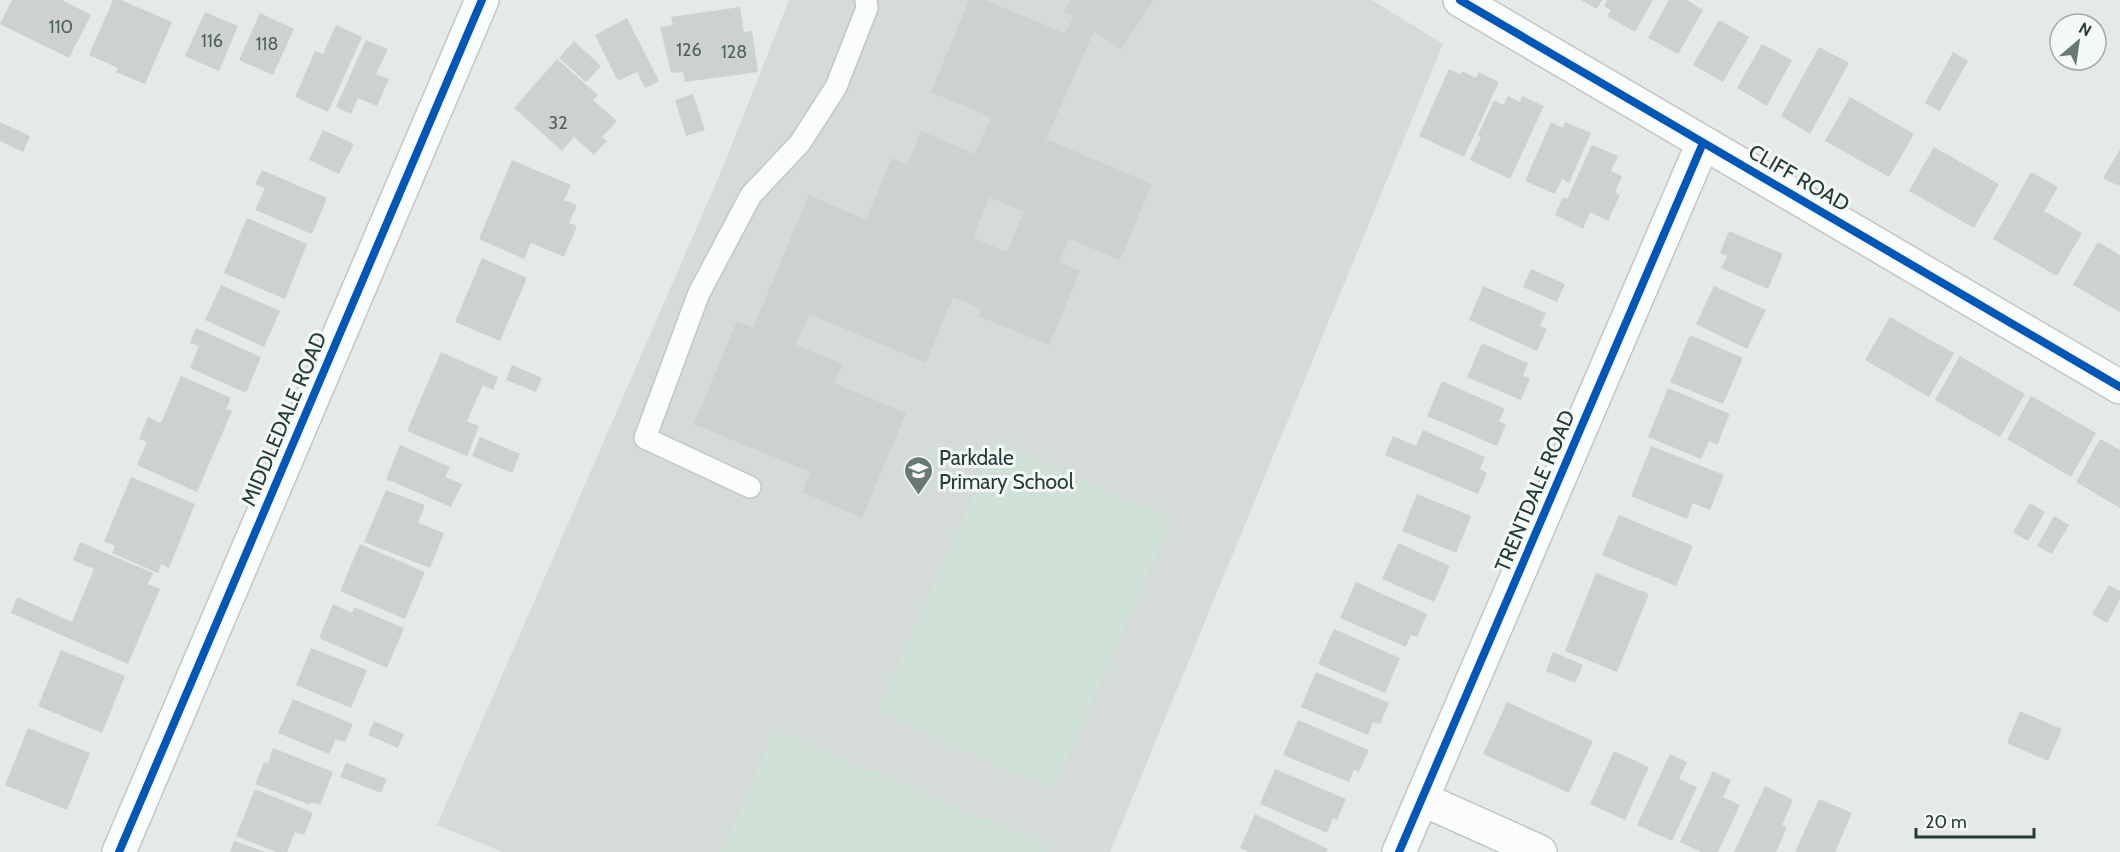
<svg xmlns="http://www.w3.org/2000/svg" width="2120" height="852" font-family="Cabin,sans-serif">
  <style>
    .built { fill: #d4dbd8 }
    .green { fill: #d0e2d8 }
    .building { fill: #cdd1d0; fill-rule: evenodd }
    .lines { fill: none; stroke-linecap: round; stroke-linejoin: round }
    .service-casing { stroke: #c2c7c5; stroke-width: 24 }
    .minor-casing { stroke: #c2c7c5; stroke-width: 36 }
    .service { stroke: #fbfcfc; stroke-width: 21 }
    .minor { stroke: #fbfcfc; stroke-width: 33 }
    .cycleway-casing { stroke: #f4f9f7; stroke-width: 11 }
    .cycleway { stroke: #0057b8; stroke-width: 8 }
    .labels { text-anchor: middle; stroke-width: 6; stroke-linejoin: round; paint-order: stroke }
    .number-label { font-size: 18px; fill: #4f6260 }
    .street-label { font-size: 21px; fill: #243c39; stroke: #f4f9f7 }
    .poi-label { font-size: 21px; fill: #243c39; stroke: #f4f9f7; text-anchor: start }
  </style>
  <rect width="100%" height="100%" fill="#e5eae8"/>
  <path class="built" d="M 789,0 L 1372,0 L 1443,44 L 1110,852 L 502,852 L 437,825 L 723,167 Z"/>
  <path class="green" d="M 997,442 L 1172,519 L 1053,790 L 877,712 Z
    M 775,729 L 1050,847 L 1048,852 L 722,852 Z"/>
  <path class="building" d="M 12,0 L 62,0 L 91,15 L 69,58 L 0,24 Z
    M 113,0 L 121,0 L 172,22 L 145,84 L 116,72 L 118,68 L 89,55 Z
    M 969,0 L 985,0 L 1064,33 L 1074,17 L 1064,11 L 1071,0 L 1154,0 L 1121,49 L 1094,31 L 1046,139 L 1152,184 L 1120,260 L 1069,239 L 1059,262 L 1080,271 L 1049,345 L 979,316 L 982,309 L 953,297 L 926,363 L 809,314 L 796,345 L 843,364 L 834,383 L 906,413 L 862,518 L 802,492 L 810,472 L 694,424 L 737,321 L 753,328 L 809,195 L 866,220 L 892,158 L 907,165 L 921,131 L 975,154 L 991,117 L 931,92 ZM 989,197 L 1024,212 L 1007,252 L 973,238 Z
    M 1581,0 L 1602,0 L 1597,9 Z
    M 1607,0 L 1653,0 L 1635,32 L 1607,16 L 1611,10 L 1604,6 Z
    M 1669,0 L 1687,0 L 1703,10 L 1678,54 L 1648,38 Z
    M 740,7 L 744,32 L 752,31 L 758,72 L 685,82 L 683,72 L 671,73 L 660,27 L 673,25 L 671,17 Z
    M 205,12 L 238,26 L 219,71 L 185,56 Z
    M 260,13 L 294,29 L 273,75 L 239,60 Z
    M 627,18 L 659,81 L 645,88 L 637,72 L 618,81 L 595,35 Z
    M 1719,20 L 1749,37 L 1723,82 L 1693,65 Z
    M 336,25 L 362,37 L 328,112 L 295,97 L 315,51 L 323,54 Z
    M 366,40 L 388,49 L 376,74 L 389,79 L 377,106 L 358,98 L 351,114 L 336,107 Z
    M 574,41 L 601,66 L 586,82 L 559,58 Z
    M 1762,44 L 1792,60 L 1767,106 L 1737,88 Z
    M 1819,47 L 1849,63 L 1810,134 L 1781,116 Z
    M 1953,52 L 1968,61 L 1940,111 L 1925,103 Z
    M 557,59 L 598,95 L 593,100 L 617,121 L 602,137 L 607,141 L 594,155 L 574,137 L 562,151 L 514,108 Z
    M 1449,69 L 1460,74 L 1462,71 L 1476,78 L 1479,72 L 1499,82 L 1464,157 L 1419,136 Z
    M 693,94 L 705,130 L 686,136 L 675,100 Z
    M 1508,96 L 1520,102 L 1522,96 L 1544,106 L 1510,179 L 1470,160 L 1481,137 L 1478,135 L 1494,100 L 1503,105 Z
    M 1850,97 L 1914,134 L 1889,177 L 1825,141 Z
    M 0,122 L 30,136 L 23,152 L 0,141 Z
    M 1551,122 L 1563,128 L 1565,122 L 1591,133 L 1569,183 L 1562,179 L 1555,194 L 1525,181 Z
    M 323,130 L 354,144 L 339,174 L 309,160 Z
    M 1592,145 L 1618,156 L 1611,171 L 1622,176 L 1615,192 L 1620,195 L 1608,221 L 1590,212 L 1583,229 L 1555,215 L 1563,197 L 1567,199 Z
    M 1934,147 L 1999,184 L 1974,228 L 1909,191 Z
    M 2120,149 L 2120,184 L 2119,186 L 2103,178 Z
    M 512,160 L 571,185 L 564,200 L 577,205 L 569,223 L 577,226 L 564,257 L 531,243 L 524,259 L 479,239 Z
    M 262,170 L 327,198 L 312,234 L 255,210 L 265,188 L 255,184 Z
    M 2031,172 L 2058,187 L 2044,211 L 2082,233 L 2057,276 L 1993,239 Z
    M 247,218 L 307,244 L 285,299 L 224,273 Z
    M 1729,231 L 1783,254 L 1768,289 L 1721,268 L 1727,256 L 1720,253 Z
    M 2098,242 L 2120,255 L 2120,312 L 2073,285 Z
    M 482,258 L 527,278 L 500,341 L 455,322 Z
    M 1531,269 L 1565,284 L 1557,302 L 1523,287 Z
    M 221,285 L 280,311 L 264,347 L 205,320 Z
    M 1483,286 L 1546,313 L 1540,326 L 1547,329 L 1537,351 L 1469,320 Z
    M 1714,286 L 1766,310 L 1747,349 L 1696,324 Z
    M 1890,317 L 1954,353 L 1929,397 L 1865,360 Z
    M 196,328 L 261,357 L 246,393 L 190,368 L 199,346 L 190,343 Z
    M 1690,335 L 1743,358 L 1723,404 L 1670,382 Z
    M 1482,343 L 1528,363 L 1523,376 L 1530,378 L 1521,400 L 1467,377 Z
    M 441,352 L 498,377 L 493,390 L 483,385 L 467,421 L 479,426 L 467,456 L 407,431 Z
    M 1960,356 L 2025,394 L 2000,437 L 1935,400 Z
    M 512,365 L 542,378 L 536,392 L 506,380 Z
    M 181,376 L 231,398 L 226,409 L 232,411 L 197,492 L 137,465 L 147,442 L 139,439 L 148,417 L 161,423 Z
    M 1442,381 L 1505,409 L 1499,421 L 1506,424 L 1497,446 L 1427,416 Z
    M 1668,388 L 1730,414 L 1717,445 L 1709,441 L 1701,459 L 1648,437 Z
    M 2031,396 L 2096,433 L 2071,477 L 2007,439 Z
    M 1423,430 L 1485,457 L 1480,469 L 1487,473 L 1478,494 L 1385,455 L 1393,436 L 1416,446 Z
    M 480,437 L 520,454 L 512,473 L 472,456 Z
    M 2100,439 L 2120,450 L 2120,508 L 2076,482 Z
    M 400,445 L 450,467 L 445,477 L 462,484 L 451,507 L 386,479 Z
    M 1651,446 L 1724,475 L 1710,510 L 1693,503 L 1687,519 L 1631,496 Z
    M 131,477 L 195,504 L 169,568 L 161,564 L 158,573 L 112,553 L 115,546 L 104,541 Z
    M 386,490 L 425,505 L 418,523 L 444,533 L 430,568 L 364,542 Z
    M 1417,494 L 1471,516 L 1456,553 L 1402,531 Z
    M 2030,503 L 2045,512 L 2028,541 L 2013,532 Z
    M 1619,515 L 1693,546 L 1676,586 L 1602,555 Z
    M 2054,516 L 2069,525 L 2052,554 L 2037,546 Z
    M 80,542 L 153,573 L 148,584 L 160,589 L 128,664 L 11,613 L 17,597 L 72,622 L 94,569 L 73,560 Z
    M 1398,543 L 1450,566 L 1434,602 L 1382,579 Z
    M 360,544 L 425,572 L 405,619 L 340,591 Z
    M 1596,573 L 1649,594 L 1617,672 L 1565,651 Z
    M 1356,582 L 1427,614 L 1417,637 L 1411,635 L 1406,647 L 1340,618 Z
    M 2109,585 L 2120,591 L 2120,599 L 2107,623 L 2092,614 Z
    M 333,604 L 352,613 L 354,607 L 404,628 L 387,668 L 319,638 Z
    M 1334,629 L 1400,658 L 1385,693 L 1318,664 Z
    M 311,648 L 367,670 L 351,708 L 296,685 Z
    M 61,650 L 125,676 L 102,733 L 38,706 Z
    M 1553,652 L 1583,665 L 1575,683 L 1546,671 Z
    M 1316,672 L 1389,703 L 1380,724 L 1373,722 L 1368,735 L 1301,707 Z
    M 293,699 L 353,724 L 345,742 L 336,739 L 329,754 L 278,733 Z
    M 1507,702 L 1593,741 L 1569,793 L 1483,754 Z
    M 2020,711 L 2062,729 L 2048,761 L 2007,743 Z
    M 1298,720 L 1369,750 L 1359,772 L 1354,770 L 1349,782 L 1283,755 Z
    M 374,721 L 404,734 L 398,748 L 368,735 Z
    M 28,728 L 90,753 L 67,810 L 5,785 Z
    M 273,748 L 333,772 L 320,805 L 311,802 L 310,805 L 255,784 L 264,762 L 268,763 Z
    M 1614,751 L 1649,767 L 1625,820 L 1590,804 Z
    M 1670,754 L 1687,762 L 1679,779 L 1697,787 L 1672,841 L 1637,825 Z
    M 346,763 L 387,779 L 381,793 L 340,777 Z
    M 1275,769 L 1346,799 L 1337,820 L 1333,818 L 1327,833 L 1260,804 Z
    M 1713,771 L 1731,780 L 1723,797 L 1740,805 L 1718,852 L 1701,852 L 1680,842 Z
    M 1765,786 L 1793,800 L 1782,825 L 1787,827 L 1776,852 L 1734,852 Z
    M 255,789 L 313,813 L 304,835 L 295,832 L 287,852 L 276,852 L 236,836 Z
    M 1819,799 L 1852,813 L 1835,852 L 1795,852 Z
    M 1255,814 L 1328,849 L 1326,852 L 1248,852 L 1240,848 Z
    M 234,841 L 265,852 L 230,852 Z"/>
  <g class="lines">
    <defs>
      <path id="service" d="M 750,487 L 645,438 L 699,293 L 751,195 L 800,143 L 836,87 L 867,8 L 866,0"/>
      <path id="minor" d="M 1460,0 L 2120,387
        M 1422,799 L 1540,852
        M 119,852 L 482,0
        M 1399,852 L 1703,143"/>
    </defs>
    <use href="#service" class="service-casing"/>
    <use href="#minor" class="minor-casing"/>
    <use href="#service" class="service"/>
    <use href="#minor" class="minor"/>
    <defs>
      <path id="cycleway" d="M 1460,0 L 2120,387
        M 119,852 L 482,0
        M 1399,852 L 1703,143"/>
    </defs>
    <use href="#cycleway" class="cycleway-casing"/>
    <use href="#cycleway" class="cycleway"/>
  </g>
  <defs>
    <symbol id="school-pin" viewBox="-11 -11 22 30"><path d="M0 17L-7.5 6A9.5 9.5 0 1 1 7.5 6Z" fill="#687976" stroke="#f4f9f7"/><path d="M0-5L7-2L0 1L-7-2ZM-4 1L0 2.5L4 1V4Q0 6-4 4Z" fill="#fff"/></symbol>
  </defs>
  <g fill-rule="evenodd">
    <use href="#school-pin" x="902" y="454" width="33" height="45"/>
  </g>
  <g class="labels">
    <g class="number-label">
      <text x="61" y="33">110</text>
      <text x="212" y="47">116</text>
      <text x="267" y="50">118</text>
      <text x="689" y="56">126</text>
      <text x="734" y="58">128</text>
      <text x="558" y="129">32</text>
    </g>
    <g class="street-label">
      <text transform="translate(1799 178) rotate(30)" y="7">CLIFF ROAD</text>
      <text transform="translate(284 419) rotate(-67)" y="7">MIDDLEDALE ROAD</text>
      <text transform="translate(1535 491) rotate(-67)" y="7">TRENTDALE ROAD</text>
    </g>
    <g class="poi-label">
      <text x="939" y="465">Parkdale<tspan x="939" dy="24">Primary School</tspan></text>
    </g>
  </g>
  <g transform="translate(2078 42) rotate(29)"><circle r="28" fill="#f4f9f7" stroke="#a1adab" stroke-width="1.5"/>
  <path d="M0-4.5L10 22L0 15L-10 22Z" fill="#687976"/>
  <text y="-9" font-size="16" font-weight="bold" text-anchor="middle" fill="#243c39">N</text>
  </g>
  <path d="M1916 828v9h118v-9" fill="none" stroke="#243c39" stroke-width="3"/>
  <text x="1925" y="828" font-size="18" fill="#243c39" stroke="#f4f9f7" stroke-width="4.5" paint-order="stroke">20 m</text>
</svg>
